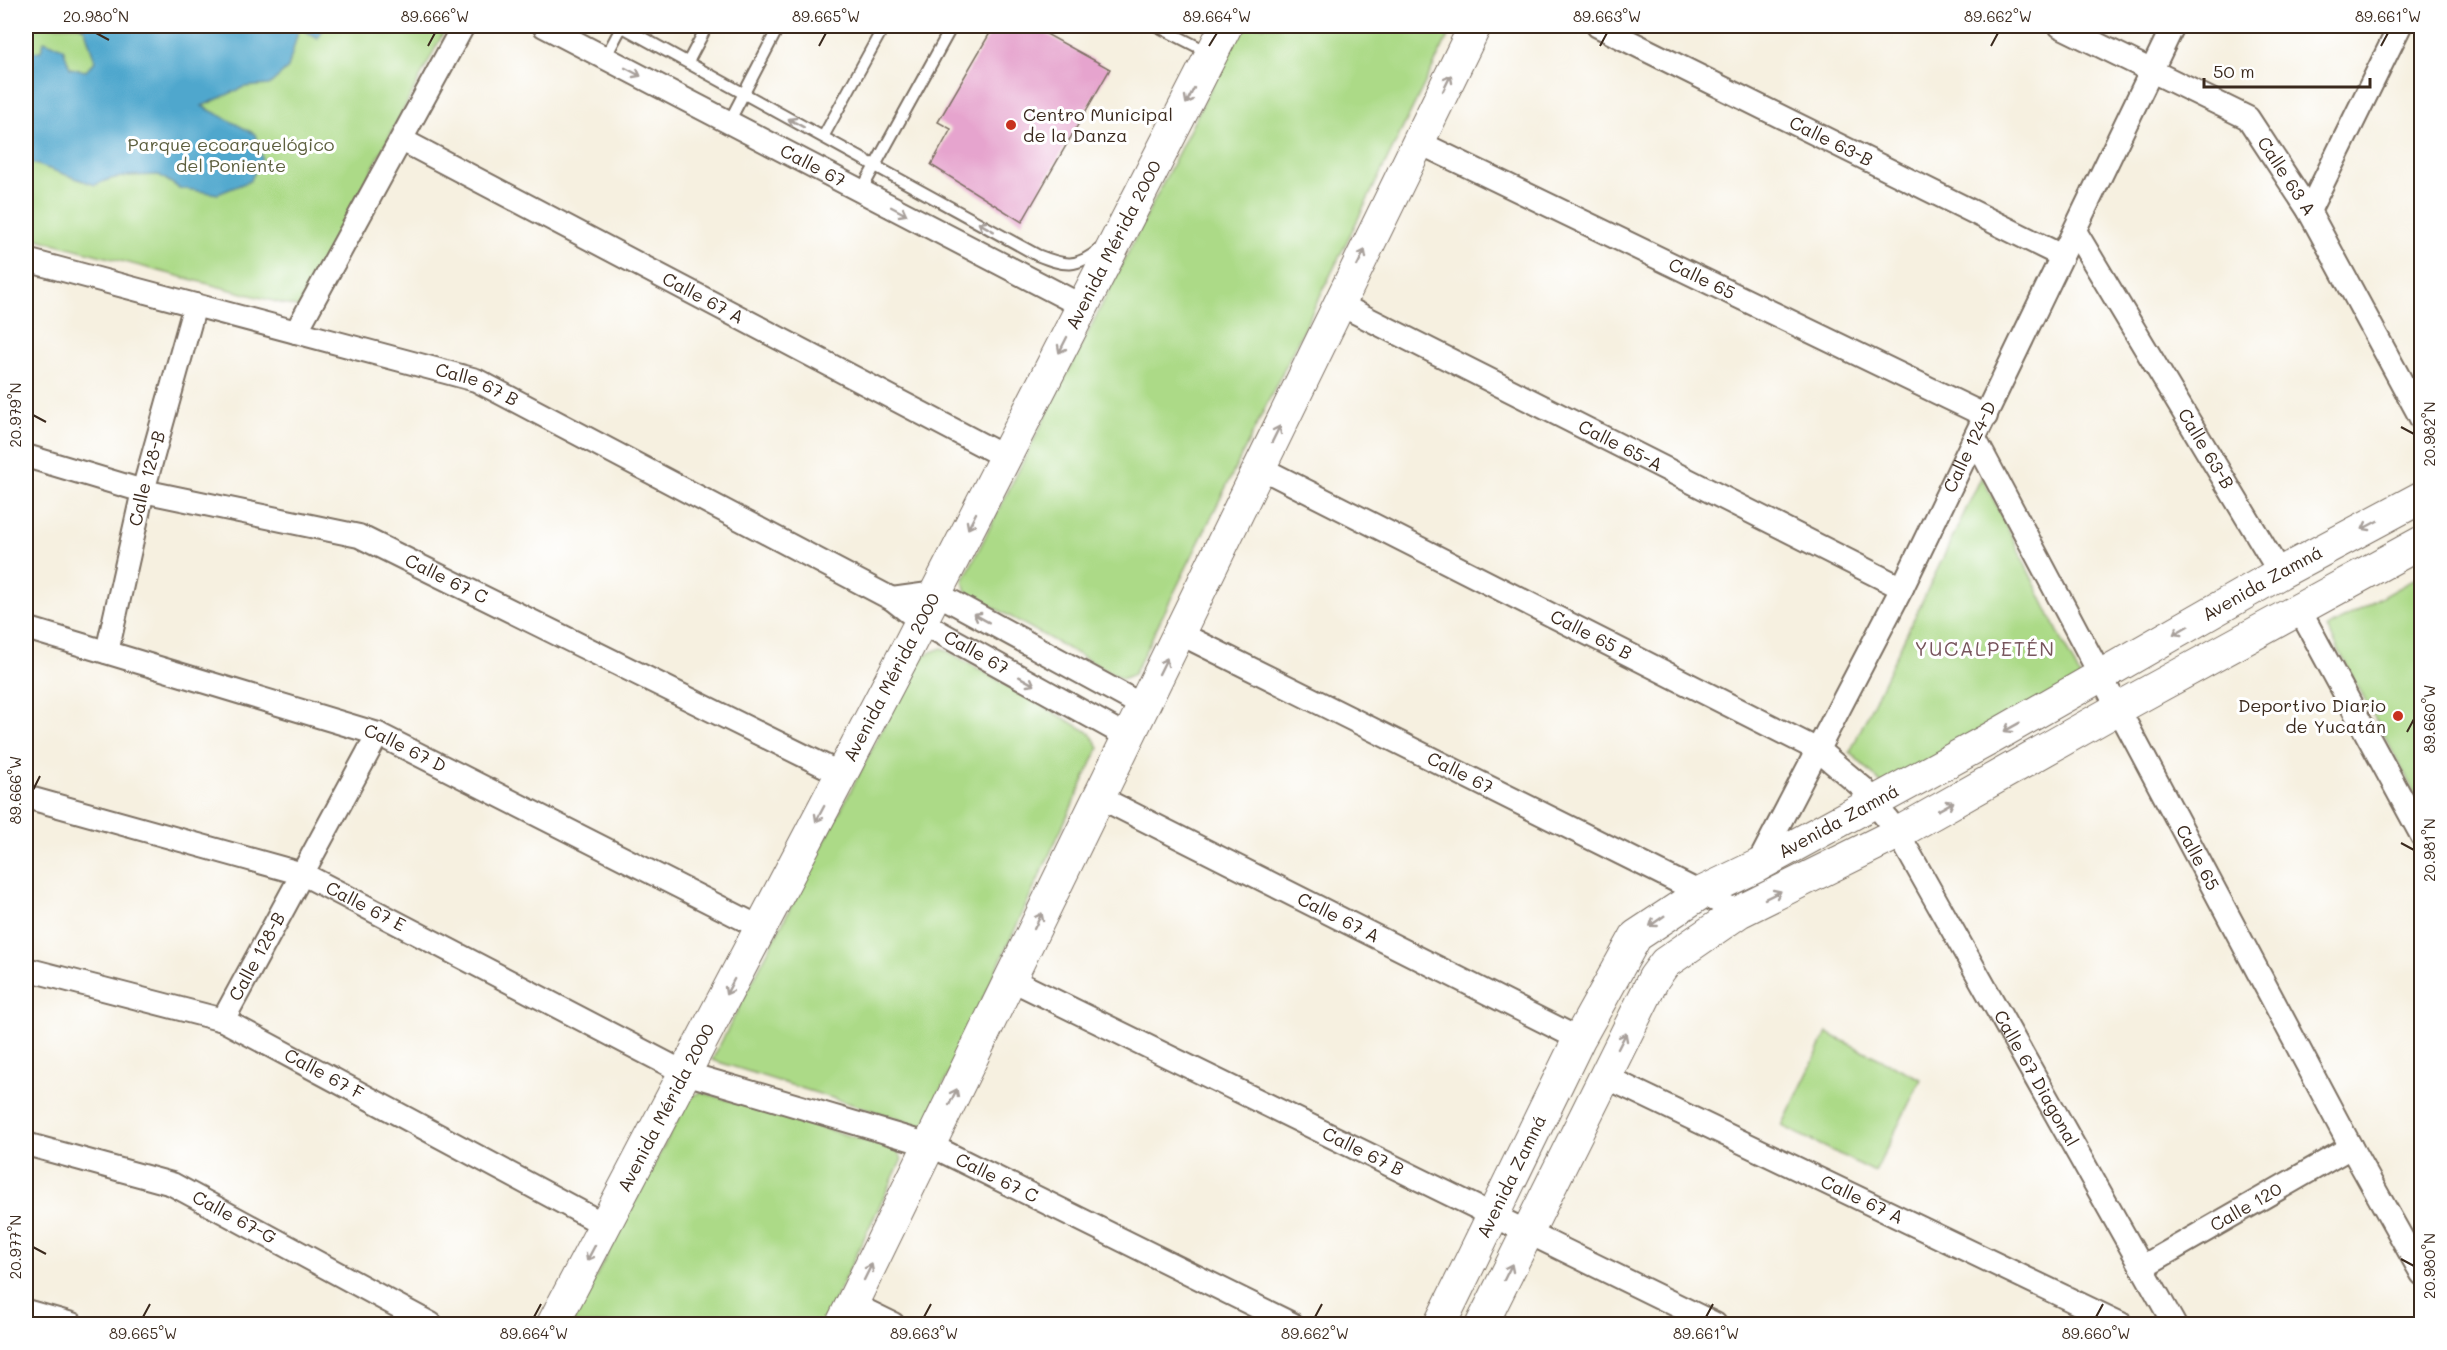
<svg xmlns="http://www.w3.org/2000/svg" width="2447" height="1350" font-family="Mali,sans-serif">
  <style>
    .green { fill: #acda87; stroke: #748252; stroke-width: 1.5 }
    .water { fill: #50a7cd; stroke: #466876; stroke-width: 1.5 }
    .building { fill: #e6a4ce }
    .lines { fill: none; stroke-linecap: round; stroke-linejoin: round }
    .lane-casing { stroke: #7c6f62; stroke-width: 14 }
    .street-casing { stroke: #7c6f62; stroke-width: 26 }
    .secondary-casing { stroke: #7c6f62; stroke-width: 34 }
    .lane { stroke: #fff; stroke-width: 10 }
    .street { stroke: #fff; stroke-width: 22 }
    .secondary { stroke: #fff; stroke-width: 32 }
    .oneway { stroke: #a79f9a }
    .ticks { fill: none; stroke: #3b2a1e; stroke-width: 2 }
    .poi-dot { fill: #c8321e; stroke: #fff; stroke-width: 2 }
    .labels { text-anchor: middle; stroke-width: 6; stroke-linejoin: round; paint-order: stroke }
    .poi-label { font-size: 18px; fill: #3b2a1e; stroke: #fff; text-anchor: start }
    .street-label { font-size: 18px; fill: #3b2a1e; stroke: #fff }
    .park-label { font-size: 18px; fill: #5d5f3e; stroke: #fff }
    .neighbourhood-label { font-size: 20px; letter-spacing: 1.5px; fill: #77555c; stroke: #fff }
    .neatline { fill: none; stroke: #3b2a1e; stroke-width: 2 }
    .ticks-label { font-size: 15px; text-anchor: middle; fill: #3b2a1e }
  </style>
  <rect width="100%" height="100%" fill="#fff"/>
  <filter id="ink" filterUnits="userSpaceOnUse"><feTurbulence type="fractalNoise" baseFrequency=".0167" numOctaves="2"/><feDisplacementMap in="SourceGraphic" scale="12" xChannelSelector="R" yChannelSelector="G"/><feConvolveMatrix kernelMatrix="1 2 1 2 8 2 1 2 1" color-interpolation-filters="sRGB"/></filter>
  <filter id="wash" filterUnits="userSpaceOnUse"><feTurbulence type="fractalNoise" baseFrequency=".008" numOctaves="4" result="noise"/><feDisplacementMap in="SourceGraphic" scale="24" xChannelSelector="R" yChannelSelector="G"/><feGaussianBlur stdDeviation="1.35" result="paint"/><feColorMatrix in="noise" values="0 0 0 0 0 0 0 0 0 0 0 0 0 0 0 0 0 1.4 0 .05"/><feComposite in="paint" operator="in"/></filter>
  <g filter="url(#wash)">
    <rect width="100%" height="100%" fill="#f6f0e0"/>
    <path class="green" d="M 26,26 L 447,26 L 300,308 L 26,236 Z
      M 1242,26 L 1453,26 L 1134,674 L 1122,679 L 966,592 L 963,581 Z
      M 1982,476 L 2081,679 L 1890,792 L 1850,752 Z
      M 2421,575 L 2421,805 L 2327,628 Z
      M 942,648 L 1090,733 L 1099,747 L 924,1127 L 712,1060 L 920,656 Z
      M 1827,1033 L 1921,1079 L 1875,1172 L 1782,1126 Z
      M 701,1092 L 897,1150 L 902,1159 L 823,1324 L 571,1324 L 689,1098 Z"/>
    <path class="water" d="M 80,26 L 325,26 L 318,38 L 299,28 L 288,68 L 269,85 L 244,87 L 202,106 L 255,134 L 262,158 L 250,181 L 218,194 L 179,188 L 159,175 L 129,176 L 110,179 L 95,185 L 26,161 L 26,53 L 41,51 L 44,41 L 63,48 L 70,68 L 86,71 L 95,61 L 85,30 Z"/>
    <g id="blocks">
      <path class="building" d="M 994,26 L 1032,26 L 1110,69 L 1022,222 L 931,165 L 951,129 L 938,122 Z"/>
    </g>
  </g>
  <g filter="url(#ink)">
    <use href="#blocks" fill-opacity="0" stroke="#7c6f62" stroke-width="1.5"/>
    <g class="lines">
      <defs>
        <path id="lane" d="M 621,26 L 1037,255 C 1065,266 1076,269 1101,248
          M 1157,26 L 1208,52
          M 605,58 L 622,26
          M 688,62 L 707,26
          M 729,122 L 779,26
          M 823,137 L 884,26
          M 861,191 L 952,26"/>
        <g id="street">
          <path id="s1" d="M 544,26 L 1082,306"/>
          <path id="s2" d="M 1598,26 L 2062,256"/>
          <path id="s3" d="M 2060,26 L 2248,118 L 2309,211 L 2422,420"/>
          <path id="s4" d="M 402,140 L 1005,457"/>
          <path id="s5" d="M 1418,142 L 1986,416"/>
          <path d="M 2309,211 L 2400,26"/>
          <path id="s6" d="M 2075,231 L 2280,573"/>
          <path id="s7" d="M 26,260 L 476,380 L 892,599 L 921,622 L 1128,737"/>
          <path id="s8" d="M 1339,304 L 1902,588"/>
          <path d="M 296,332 L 463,26"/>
          <path id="s9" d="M 1975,439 L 2351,1147 L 2422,1274"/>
          <path id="s10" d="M 26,456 L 143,491 L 359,536 L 841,774"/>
          <path id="s11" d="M 1259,467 L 1818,750 L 1863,788 L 1898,833 L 2174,1324"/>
          <path d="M 892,599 L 936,593 L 1143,706"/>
          <path d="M 2299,609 L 2422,836"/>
          <path id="s12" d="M 26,628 L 378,734 L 761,928"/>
          <path id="s13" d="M 1179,633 L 1739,912"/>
          <path id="s14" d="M 107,652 L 143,491 L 195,305"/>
          <path id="s15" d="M 26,797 L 303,874 L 685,1073 L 930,1145 L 1292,1324"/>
          <path id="s16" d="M 1099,797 L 1579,1039"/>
          <path id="s17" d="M 1757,866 L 1902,588 L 2173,26"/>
          <path id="s18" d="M 26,969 L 223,1020 L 605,1225"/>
          <path id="s19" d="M 1010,979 L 1715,1324"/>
          <path id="s20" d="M 223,1020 L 378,734"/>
          <path id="s21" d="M 1604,1076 L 2121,1324"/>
          <path id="s22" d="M 26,1144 L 172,1184 L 431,1324"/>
          <path id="s23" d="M 2142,1267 L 2351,1147"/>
          <path d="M 852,1304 L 893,1324"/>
          <path d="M 26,1311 L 72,1324"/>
        </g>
        <g id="secondary">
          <path id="s24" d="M 553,1324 L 906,651 L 1226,26"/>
          <path d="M 842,1324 L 1475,26"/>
          <path id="s25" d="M 1440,1324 L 1579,1039 L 1636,936 L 1701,893 L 1757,866 L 1988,740 L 2280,573 L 2422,497"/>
          <path d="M 1482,1324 L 1654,978 L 1665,963 L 1739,912 L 1898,833 L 2119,708 L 2422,542"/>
        </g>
      </defs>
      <use href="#lane" class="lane-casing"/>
      <use href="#street" class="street-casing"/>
      <use href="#secondary" class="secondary-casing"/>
      <use href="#lane" class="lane"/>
      <use href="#street" class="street"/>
      <use href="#secondary" class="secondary"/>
    </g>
    <defs><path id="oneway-shaft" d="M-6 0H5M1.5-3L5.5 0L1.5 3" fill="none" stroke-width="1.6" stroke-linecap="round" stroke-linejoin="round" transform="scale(1.5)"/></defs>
    <g class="oneway">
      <use href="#oneway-shaft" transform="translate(633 72) rotate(28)"/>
      <use href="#oneway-shaft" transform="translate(1447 83) rotate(-64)"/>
      <use href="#oneway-shaft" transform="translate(1190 96) rotate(117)"/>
      <use href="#oneway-shaft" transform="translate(796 123) rotate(-151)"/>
      <use href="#oneway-shaft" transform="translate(899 211) rotate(28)"/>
      <use href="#oneway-shaft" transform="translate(986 227) rotate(-151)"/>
      <use href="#oneway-shaft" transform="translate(1361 258) rotate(-64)"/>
      <use href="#oneway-shaft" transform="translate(1063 345) rotate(117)"/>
      <use href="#oneway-shaft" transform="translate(1276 434) rotate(-64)"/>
      <use href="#oneway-shaft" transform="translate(972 521) rotate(117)"/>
      <use href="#oneway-shaft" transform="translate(2370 525) rotate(152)"/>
      <use href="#oneway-shaft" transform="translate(981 618) rotate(-151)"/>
      <use href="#oneway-shaft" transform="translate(2181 630) rotate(150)"/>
      <use href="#oneway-shaft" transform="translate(1163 666) rotate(-64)"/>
      <use href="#oneway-shaft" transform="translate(1027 681) rotate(29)"/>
      <use href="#oneway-shaft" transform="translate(2012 727) rotate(151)"/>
      <use href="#oneway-shaft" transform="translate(1946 806) rotate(-29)"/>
      <use href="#oneway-shaft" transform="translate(820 814) rotate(118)"/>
      <use href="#oneway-shaft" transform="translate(1773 895) rotate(-26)"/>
      <use href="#oneway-shaft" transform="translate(1038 921) rotate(-64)"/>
      <use href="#oneway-shaft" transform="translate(1657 921) rotate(145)"/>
      <use href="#oneway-shaft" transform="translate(730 987) rotate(118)"/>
      <use href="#oneway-shaft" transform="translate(1622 1041) rotate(-63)"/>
      <use href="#oneway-shaft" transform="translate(953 1097) rotate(-64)"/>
      <use href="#oneway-shaft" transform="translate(591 1253) rotate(118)"/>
      <use href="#oneway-shaft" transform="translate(868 1272) rotate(-64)"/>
      <use href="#oneway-shaft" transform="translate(1508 1272) rotate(-64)"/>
    </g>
  </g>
  <path class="ticks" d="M 96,33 L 109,40M 428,46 L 435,33M 819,46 L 826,33M 1209,46 L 1217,33M 1600,46 L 1607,33M 1991,46 L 1998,33M 2381,46 L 2388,33M 33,415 L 46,422M 2401,427 L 2414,434M 2407,732 L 2414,719M 33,790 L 40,776M 2401,843 L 2414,850M 33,1247 L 46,1254M 2401,1259 L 2414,1266M 143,1317 L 150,1304M 534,1317 L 541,1304M 924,1317 L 931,1304M 1315,1317 L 1322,1304M 1706,1317 L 1713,1304M 2096,1317 L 2103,1304"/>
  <g class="poi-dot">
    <circle cx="1011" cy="125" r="6"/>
    <circle cx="2398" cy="716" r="6"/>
  </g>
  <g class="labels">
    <g class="poi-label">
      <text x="1023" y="121">Centro Municipal<tspan x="1023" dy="21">de la Danza</tspan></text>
      <text x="2386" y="712" text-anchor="end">Deportivo Diario<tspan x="2386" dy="21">de Yucatán</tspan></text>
    </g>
    <g class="street-label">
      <text dy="6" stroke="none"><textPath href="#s2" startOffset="260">Calle 63-B</textPath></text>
      <text dy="6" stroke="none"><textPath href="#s1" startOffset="303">Calle 67</textPath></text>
      <text dy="6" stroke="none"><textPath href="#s3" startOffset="279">Calle 63 A</textPath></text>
      <text dy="6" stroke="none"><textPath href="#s24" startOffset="1216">Avenida Mérida 2000</textPath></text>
      <text dy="6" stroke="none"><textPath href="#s5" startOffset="315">Calle 65</textPath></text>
      <text dy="6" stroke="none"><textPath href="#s4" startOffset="340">Calle 67 A</textPath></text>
      <text dy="6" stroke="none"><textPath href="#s7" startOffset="468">Calle 67 B</textPath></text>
      <text dy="6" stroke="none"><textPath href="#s8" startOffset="315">Calle 65-A</textPath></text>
      <text dy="6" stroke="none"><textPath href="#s17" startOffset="470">Calle 124-D</textPath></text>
      <text dy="6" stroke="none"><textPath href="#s6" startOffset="254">Calle 63-B</textPath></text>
      <text dy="6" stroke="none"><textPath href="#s14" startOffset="178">Calle 128-B</textPath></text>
      <text dy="6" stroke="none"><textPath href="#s10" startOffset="440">Calle 67 C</textPath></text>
      <text dy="6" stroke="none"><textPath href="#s25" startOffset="1154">Avenida Zamná</textPath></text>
      <text dy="6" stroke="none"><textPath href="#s11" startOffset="372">Calle 65 B</textPath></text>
      <text dy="6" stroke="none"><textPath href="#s7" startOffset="1036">Calle 67</textPath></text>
      <text dy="6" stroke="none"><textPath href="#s24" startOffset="730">Avenida Mérida 2000</textPath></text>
      <text dy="6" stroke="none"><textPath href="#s12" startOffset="398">Calle 67 D</textPath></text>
      <text dy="6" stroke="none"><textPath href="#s13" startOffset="314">Calle 67</textPath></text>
      <text dy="6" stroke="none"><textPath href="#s25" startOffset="668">Avenida Zamná</textPath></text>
      <text dy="6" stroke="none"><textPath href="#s9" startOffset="474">Calle 65</textPath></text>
      <text dy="6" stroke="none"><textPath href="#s15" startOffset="358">Calle 67 E</textPath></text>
      <text dy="6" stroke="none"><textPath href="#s16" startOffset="268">Calle 67 A</textPath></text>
      <text dy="6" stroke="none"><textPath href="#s20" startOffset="72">Calle 128-B</textPath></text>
      <text dy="6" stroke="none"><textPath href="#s18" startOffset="318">Calle 67 F</textPath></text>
      <text dy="6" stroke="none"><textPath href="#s11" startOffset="1024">Calle 67 Diagonal</textPath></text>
      <text dy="6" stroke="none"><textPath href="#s24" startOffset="244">Avenida Mérida 2000</textPath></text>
      <text dy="6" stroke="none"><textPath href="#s19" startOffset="393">Calle 67 B</textPath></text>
      <text dy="6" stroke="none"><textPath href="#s25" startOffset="164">Avenida Zamná</textPath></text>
      <text dy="6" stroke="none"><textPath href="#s15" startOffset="1048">Calle 67 C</textPath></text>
      <text dy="6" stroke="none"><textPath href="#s21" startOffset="286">Calle 67 A</textPath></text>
      <text dy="6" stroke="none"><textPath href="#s23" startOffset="120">Calle 120</textPath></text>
      <text dy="6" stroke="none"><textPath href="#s22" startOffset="222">Calle 67-G</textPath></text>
    </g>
    <g class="park-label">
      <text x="231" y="151">Parque ecoarquelógico<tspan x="231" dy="21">del Poniente</tspan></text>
    </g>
    <g class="neighbourhood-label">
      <text x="1985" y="656">YUCALPETÉN</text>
    </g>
  </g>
  <rect width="2447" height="1350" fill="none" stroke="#fff" stroke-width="66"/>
  <path d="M2204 78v9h166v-9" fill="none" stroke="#3b2a1e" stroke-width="3"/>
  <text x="2213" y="78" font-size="18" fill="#3b2a1e" stroke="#ffffff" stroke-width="4.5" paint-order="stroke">50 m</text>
  <rect x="33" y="33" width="2381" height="1284" class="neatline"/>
  <g class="ticks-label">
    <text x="96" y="22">20.980°N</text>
    <text x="435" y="22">89.666°W</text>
    <text x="826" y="22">89.665°W</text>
    <text x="1217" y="22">89.664°W</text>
    <text x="1607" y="22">89.663°W</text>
    <text x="1998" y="22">89.662°W</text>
    <text x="2388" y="22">89.661°W</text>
    <text transform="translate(16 415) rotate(-90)" y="5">20.979°N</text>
    <text transform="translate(2430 434) rotate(-90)" y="5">20.982°N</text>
    <text transform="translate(2430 719) rotate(-90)" y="5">89.660°W</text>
    <text transform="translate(16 790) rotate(-90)" y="5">89.666°W</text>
    <text transform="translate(2430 850) rotate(-90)" y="5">20.981°N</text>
    <text transform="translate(16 1247) rotate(-90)" y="5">20.977°N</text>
    <text transform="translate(2430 1266) rotate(-90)" y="5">20.980°N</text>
    <text x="143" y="1339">89.665°W</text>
    <text x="534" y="1339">89.664°W</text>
    <text x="924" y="1339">89.663°W</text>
    <text x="1315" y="1339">89.662°W</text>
    <text x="1706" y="1339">89.661°W</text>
    <text x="2096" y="1339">89.660°W</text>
  </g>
</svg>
